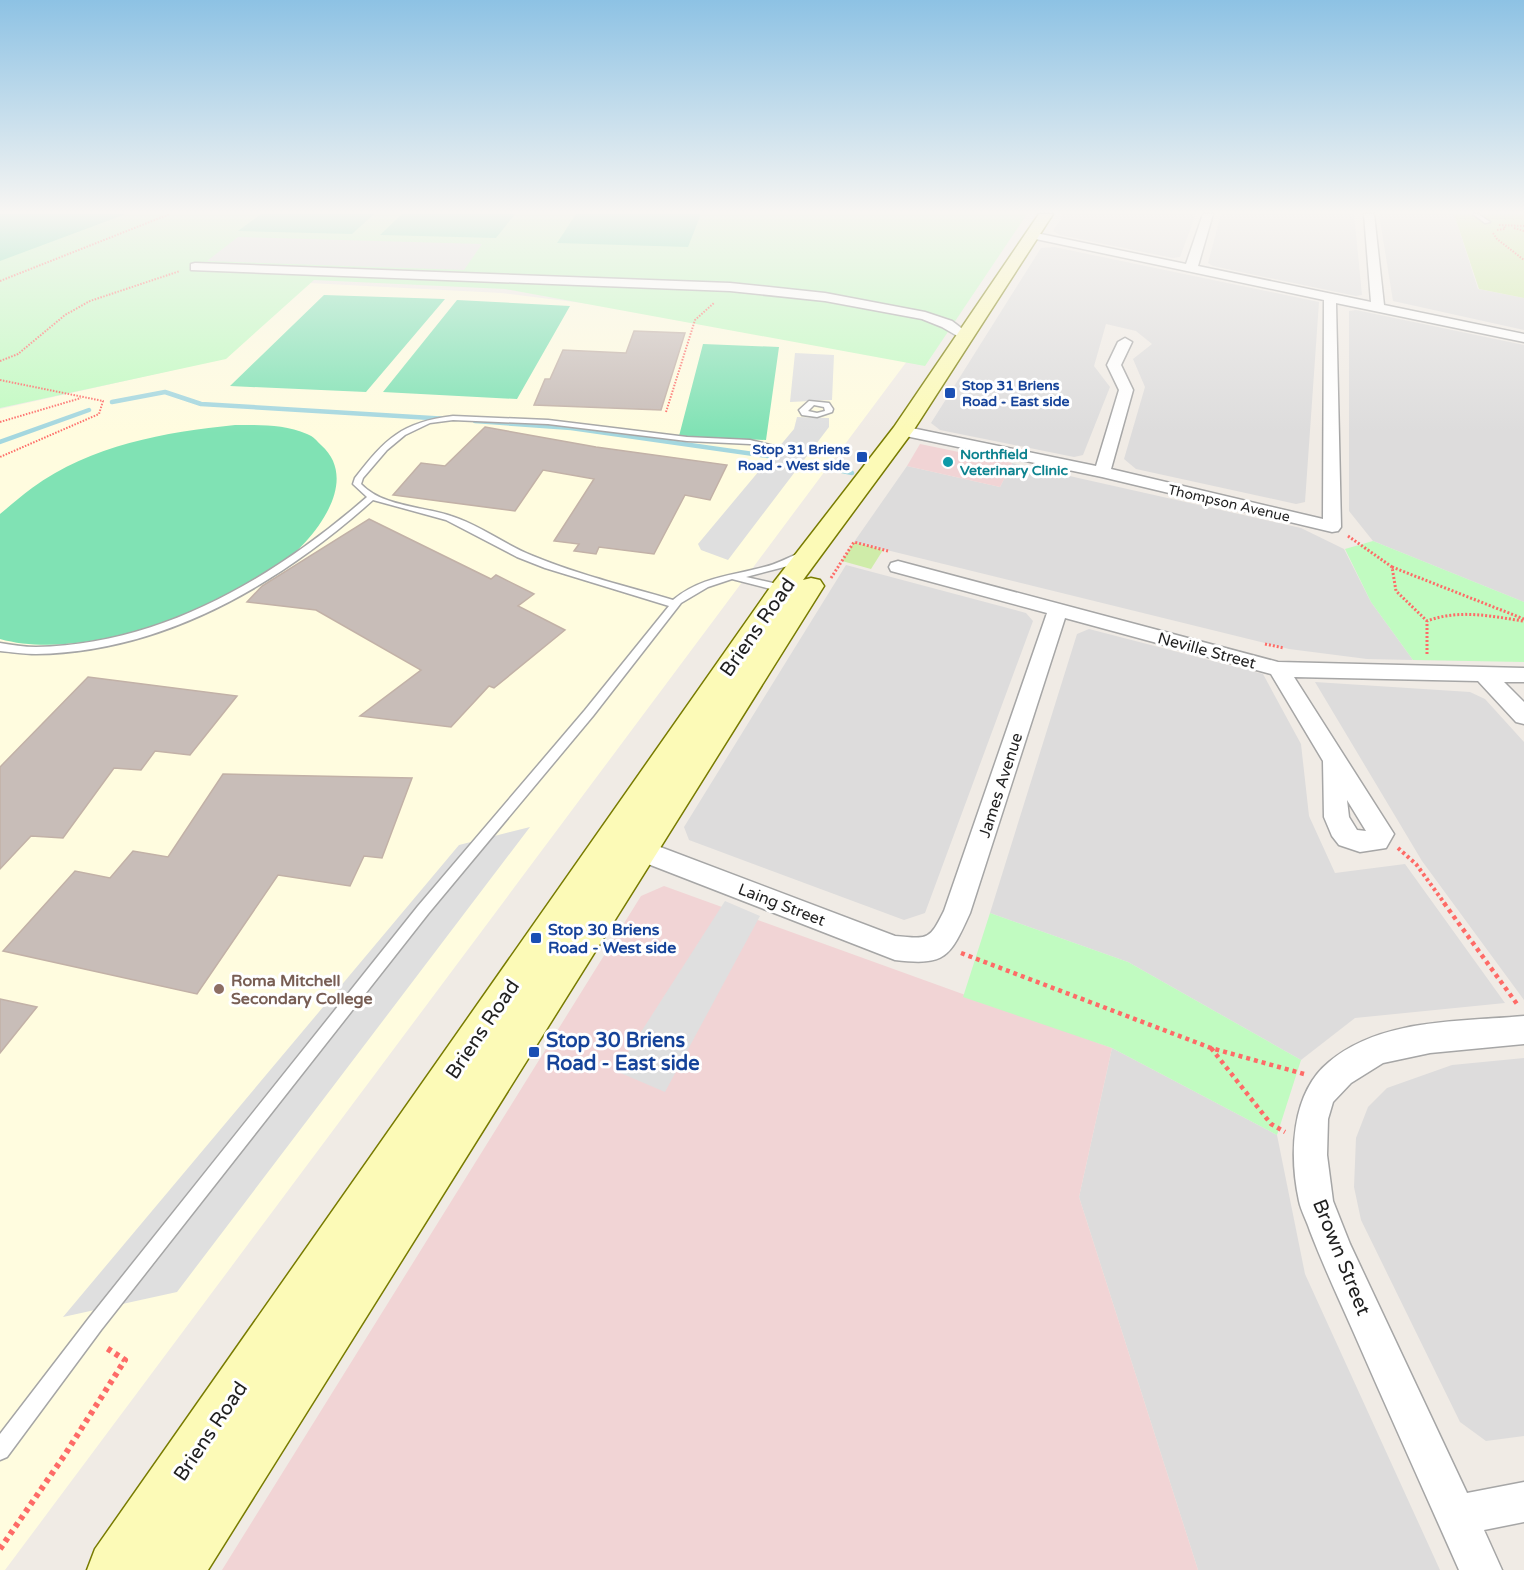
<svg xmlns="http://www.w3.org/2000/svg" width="1524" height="1570" font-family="'Varela Round',sans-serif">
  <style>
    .residential { fill: #dddcdc }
    .commercial { fill: #f1d4d5 }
    .education { fill: #fffcdf }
    .grass { fill: #cfeca9 }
    .park { fill: #c1fbc1 }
    .pitch { fill: #80e2b4 }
    .parking { fill: #dfdfdf }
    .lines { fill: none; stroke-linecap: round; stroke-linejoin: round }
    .stream { stroke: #a4d7df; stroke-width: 4.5 }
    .building { fill: #c8bdb8; stroke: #c2b1a7; stroke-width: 1.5 }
    .lane-casing { stroke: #a6a6a6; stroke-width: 3 }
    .street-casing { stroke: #a6a6a6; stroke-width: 3 }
    .secondary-casing { stroke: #787b01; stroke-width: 3 }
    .path-far4 { stroke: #fe6b67; stroke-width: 2; stroke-dasharray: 1.5 1.5; stroke-linecap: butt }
    .path-far3 { stroke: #fe6b67; stroke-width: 3; stroke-dasharray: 2 2; stroke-linecap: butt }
    .path-far2 { stroke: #fe6b67; stroke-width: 4; stroke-dasharray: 3 3; stroke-linecap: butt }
    .path-far1 { stroke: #fe6b67; stroke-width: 4.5; stroke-dasharray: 4 4; stroke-linecap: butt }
    .path { stroke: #fe6b67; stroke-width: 6; stroke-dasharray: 4.5 4.5; stroke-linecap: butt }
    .lane { fill: #fff; fill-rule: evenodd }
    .street { fill: #fff; fill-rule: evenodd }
    .secondary { fill: #fcfab7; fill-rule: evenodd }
    .transit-dot { fill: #1a4fb4; stroke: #fff; stroke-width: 2 }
    .culture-dot { fill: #0f9aa8; stroke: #fff; stroke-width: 2 }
    .education-dot { fill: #8d6e63; stroke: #fff; stroke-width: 2 }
    .labels { text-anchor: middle; stroke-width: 6; stroke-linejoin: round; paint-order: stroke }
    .far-transit-label { font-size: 14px; font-weight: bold; fill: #164399; stroke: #fff; text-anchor: start }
    .far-culture-label { font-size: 14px; font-weight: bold; fill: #0d838f; stroke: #fff; text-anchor: start }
    .far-street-label { font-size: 14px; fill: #1f1f1f; stroke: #fff }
    .street-label { font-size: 16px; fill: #1f1f1f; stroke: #fff }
    .transit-label { font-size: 16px; font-weight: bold; fill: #164399; stroke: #fff; text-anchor: start }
    .education-label { font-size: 16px; font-weight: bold; fill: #785e54; stroke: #fff; text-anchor: start }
    .near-street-label { font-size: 20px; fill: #1f1f1f; stroke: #fff }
    .near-transit-label { font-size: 20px; font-weight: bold; fill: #164399; stroke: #fff; text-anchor: start }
  </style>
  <rect width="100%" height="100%" fill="#f0ebe5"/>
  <path class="residential" d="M 1064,214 L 1196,214 L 1180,257 L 1173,258 L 1060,235 L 1053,231 Z
    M 1221,214 L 1354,214 L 1362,295 L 1356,296 L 1213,266 L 1208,263 Z
    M 1379,214 L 1454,214 L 1478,289 L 1524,298 L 1524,330 L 1393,301 Z
    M 1054,247 L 1319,302 L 1305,502 L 1296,504 L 1136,469 L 1124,459 L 1145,387 L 1133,359 L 1152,344 L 1136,331 L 1106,324 L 1094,366 L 1110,387 L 1083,455 L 1074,457 L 940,430 L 931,423 L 1041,248 Z
    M 1356,310 L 1524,345 L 1524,602 L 1373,541 L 1349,511 L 1349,311 Z
    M 1012,463 L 1301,528 L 1344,549 L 1371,602 L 1413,660 L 1367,659 L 1289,649 L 854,542 L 907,466 L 1000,487 Z
    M 846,565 L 1026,613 L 1033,621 L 925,913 L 904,920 L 689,840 L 684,827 Z
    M 1089,629 L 1263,674 L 1301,744 L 1309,816 L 1335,873 L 1405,864 L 1505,1003 L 1355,1018 L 1301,1060 L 1128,962 L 990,913 L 1077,634 Z
    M 1315,682 L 1470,692 L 1485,699 L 1524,742 L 1524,1000 L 1422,861 Z
    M 1112,1048 L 1277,1135 L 1305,1274 L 1440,1570 L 1198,1570 L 1079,1197 Z
    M 1524,1058 L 1524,1436 L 1486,1441 L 1460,1422 L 1361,1220 L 1354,1187 L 1356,1138 L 1368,1107 L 1387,1088 L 1452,1065 Z"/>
  <path class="commercial" d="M 920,444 L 1012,463 L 1000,487 L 907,466 Z
    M 664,886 L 1112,1048 L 1079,1197 L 1198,1570 L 222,1570 L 641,896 Z"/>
  <path class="education" d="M 309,283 L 501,293 L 919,345 L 5,1570 L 0,1570 L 0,409 L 218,360 Z"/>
  <path class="grass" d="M 1454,214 L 1524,214 L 1524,298 L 1479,289 Z
    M 854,542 L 883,550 L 871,569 L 842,561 Z"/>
  <path class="park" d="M 0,214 L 1027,214 L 925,366 L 505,289 L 314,280 L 226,359 L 0,408 Z
    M 1373,541 L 1524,602 L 1524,662 L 1413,660 L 1371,602 L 1345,549 Z
    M 990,913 L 1128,962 L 1301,1060 L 1277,1135 L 1112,1048 L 963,997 Z"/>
  <path class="pitch" d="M 0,214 L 126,214 L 0,261 Z
    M 261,214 L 374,214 L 352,234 L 238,231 Z
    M 402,214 L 515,214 L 496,238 L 380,235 Z
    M 576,214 L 701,214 L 688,247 L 557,243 Z
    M 324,295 L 445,299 L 366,392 L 230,386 Z
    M 457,300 L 570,306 L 517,399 L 383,392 Z
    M 703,344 L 779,347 L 766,440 L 679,436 Z
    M 235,425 C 259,425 284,424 307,434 C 313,436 317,441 321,445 C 363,482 311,544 276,568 C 208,613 82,662 0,639 L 0,514 C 11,505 21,496 32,488 C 91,445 165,432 235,425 Z"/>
  <path class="parking" d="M 238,237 L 482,244 L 464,270 L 207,261 Z
    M 795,353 L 834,355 L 832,400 L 790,402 Z
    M 797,417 L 829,418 L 829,427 L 728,560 L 701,550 L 698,544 L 794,429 Z
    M 530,827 L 177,1292 L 63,1317 L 459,845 Z
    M 725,901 L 760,916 L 665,1092 L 616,1071 Z"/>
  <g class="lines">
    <path class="stream" d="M 112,402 L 165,392 L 201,404 L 448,419
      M 475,421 L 571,428 L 768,456
      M 0,442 L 89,410
      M 794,461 L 852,473"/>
  </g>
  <path class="building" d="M 634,331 L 685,333 L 661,410 L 534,405 L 545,379 L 550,379 L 563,350 L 626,353 Z
    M 485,427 L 596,447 L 727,465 L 710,500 L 685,495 L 654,554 L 599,547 L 596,554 L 574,551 L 579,544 L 554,541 L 594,479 L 543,470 L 515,511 L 393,495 L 421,463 L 445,466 Z
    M 369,519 L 491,579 L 496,575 L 534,594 L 518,606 L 565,630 L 494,688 L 489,686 L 451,727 L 360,716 L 421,670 L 316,610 L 247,602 L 262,586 Z
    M 88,677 L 237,696 L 190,755 L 155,751 L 141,770 L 114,768 L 63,838 L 31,836 L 0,869 L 0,767 Z
    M 223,774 L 412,778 L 382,858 L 364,856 L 350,886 L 278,875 L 197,994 L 3,951 L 75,871 L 110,878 L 133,851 L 168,857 Z
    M 0,999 L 37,1007 L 0,1053 Z"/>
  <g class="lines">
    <defs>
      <path id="lane" d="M 1473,214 L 1478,214 L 1490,222 L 1485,223 Z
        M 809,401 L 829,403 L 833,409 L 832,412 L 817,417 L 802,415 L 799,410 ZM 814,405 L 824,407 L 825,411 L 817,413 L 808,411 Z
        M 453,416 L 548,420 L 687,437 L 750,440 L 791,450 L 787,452 L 750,444 L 687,441 L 548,424 L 453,420 L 430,423 L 405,435 L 387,450 L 363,478 L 361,484 C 383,507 422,506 451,516 C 480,525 505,545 533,556 C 579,575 626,586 673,600 C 700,577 731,576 764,567 C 778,564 790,556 803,552 L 808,555 L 788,566 L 746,577 L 786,586 L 791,590 L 789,592 L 786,593 L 732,579 L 708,587 L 681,603 L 593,716 L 428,914 L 101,1330 L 7,1457 L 0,1460 L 0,1434 L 89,1318 L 418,906 L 585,710 L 669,606 L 545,568 L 517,557 L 446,520 L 373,500 C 280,583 165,652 36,654 C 24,654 12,652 0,651 L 0,643 C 12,645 24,647 36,647 C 162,645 275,577 367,497 L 353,484 L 355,478 C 385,439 402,422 453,416 Z"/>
      <path id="street" d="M 1203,214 L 1213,214 L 1198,266 L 1371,302 L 1364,214 L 1374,214 L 1384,305 L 1524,334 L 1524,342 L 1336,303 L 1341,527 L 1338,531 L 1332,532 L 1102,477 L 896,434 L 894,431 L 902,426 L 1096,466 L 1119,390 L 1107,365 L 1118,342 L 1125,338 L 1132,342 L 1121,365 L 1133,390 L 1111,469 L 1323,519 L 1324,300 L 1031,238 L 1025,235 L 1031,232 L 1186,264 Z
        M 195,263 L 730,283 L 825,293 L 925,312 L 952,321 L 973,337 L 966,341 L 942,327 L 922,319 L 825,301 L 730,291 L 191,270 L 191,264 Z
        M 898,561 L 1278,662 L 1524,668 L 1524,682 L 1504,682 L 1524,702 L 1524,724 L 1516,722 L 1478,681 L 1294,677 L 1394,834 L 1386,848 L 1360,852 L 1339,845 L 1332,836 L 1324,817 L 1323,761 L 1271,674 L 1065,618 L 970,913 C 950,957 946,966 895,960 L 630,857 L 626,850 L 630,843 L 639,839 L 895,936 C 928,939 929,941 944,911 L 1047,613 L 891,571 L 889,567 L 891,563 ZM 1347,800 L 1366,831 L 1357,830 L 1349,817 Z
        M 1524,1016 L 1524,1044 L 1430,1053 L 1383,1063 L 1351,1083 L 1333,1102 L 1328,1119 L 1327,1155 L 1333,1201 L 1350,1244 L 1467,1493 L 1524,1482 L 1524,1522 L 1484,1530 L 1502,1570 L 1459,1570 C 1424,1491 1388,1411 1353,1331 C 1338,1297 1323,1265 1310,1231 C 1307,1221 1301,1211 1299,1201 C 1289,1155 1291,1093 1329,1062 C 1381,1018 1460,1022 1524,1016 Z"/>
      <path id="secondary" d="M 1039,214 L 1053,214 L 913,431 L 803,580 L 811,578 L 820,580 L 824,586 L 208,1570 L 87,1570 L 95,1549 L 774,582 L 894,427 Z"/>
    </defs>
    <use href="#lane" class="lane-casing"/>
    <use href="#street" class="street-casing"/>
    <use href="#secondary" class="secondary-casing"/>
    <path class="path-far4" d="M 1499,225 L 1524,226
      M 1514,228 L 1524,231
      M 1497,230 L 1505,229 L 1504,226
      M 1493,233 L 1497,239 L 1524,260
      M 0,281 L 170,214
      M 0,361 L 18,354 L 65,315 L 90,301 L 180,271
      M 0,380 L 103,401 L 99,414 L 0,457
      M 666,412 L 695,320 L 714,303
      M 0,422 L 81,398"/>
    <path class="path-far3" d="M 1348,536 L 1392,567 L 1396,591 L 1427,621
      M 1392,567 L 1524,619
      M 831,578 L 854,542 L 888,551
      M 1265,644 L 1284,648
      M 1427,654 L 1427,621 C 1459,609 1490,616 1523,621"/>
    <path class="path-far2" d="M 1398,848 L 1416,864 L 1445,904"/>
    <path class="path-far1" d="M 1444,903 L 1517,1004
      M 961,953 L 1211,1048 L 1304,1074
      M 1211,1048 L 1271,1124 L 1285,1132"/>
    <path class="path" d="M 0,1549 L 64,1456 L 125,1360 L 105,1347"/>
    <use href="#lane" class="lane"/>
    <use href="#street" class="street"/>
    <use href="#secondary" class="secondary"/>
  </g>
  <linearGradient id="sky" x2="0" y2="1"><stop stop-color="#8dc2e4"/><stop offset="0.49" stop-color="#f8f6f3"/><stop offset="1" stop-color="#f8f6f3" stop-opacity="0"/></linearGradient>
  <rect width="1524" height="433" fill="url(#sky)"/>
  <g class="transit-dot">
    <rect x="944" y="387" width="12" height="12" rx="3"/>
    <rect x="856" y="451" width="12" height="12" rx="3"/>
    <rect x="530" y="932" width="12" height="12" rx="3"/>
    <rect x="528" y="1046" width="12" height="12" rx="3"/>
  </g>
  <circle class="culture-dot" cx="948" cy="462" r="6"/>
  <circle class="education-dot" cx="219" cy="989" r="6"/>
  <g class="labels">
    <g class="far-transit-label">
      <text x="962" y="390">Stop 31 Briens<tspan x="962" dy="16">Road - East side</tspan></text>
      <text x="850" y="454" text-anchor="end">Stop 31 Briens<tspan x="850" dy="16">Road - West side</tspan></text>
    </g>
    <g class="far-culture-label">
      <text x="960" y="459">Northfield<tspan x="960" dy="16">Veterinary Clinic</tspan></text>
    </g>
    <g class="far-street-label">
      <text transform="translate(1229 503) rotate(13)" y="5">Thompson Avenue</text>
    </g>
    <g class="street-label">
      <text transform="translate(1207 650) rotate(15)" y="6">Neville Street</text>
      <text transform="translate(1000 785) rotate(-72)" y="6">James Avenue</text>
      <text transform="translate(782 904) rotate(21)" y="6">Laing Street</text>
    </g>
    <g class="transit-label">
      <text x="548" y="935">Stop 30 Briens<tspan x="548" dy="18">Road - West side</tspan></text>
    </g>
    <g class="education-label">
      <text x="231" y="986">Roma Mitchell<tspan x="231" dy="18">Secondary College</tspan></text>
    </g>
    <g class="near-street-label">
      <text transform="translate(757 627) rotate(-55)" y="7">Briens Road</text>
      <text transform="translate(482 1029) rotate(-56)" y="7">Briens Road</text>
      <text transform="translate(1342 1257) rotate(68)" y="7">Brown Street</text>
      <text transform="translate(210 1431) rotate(-56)" y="7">Briens Road</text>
    </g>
    <g class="near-transit-label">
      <text x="546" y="1047">Stop 30 Briens<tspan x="546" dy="23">Road - East side</tspan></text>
    </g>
  </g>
</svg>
